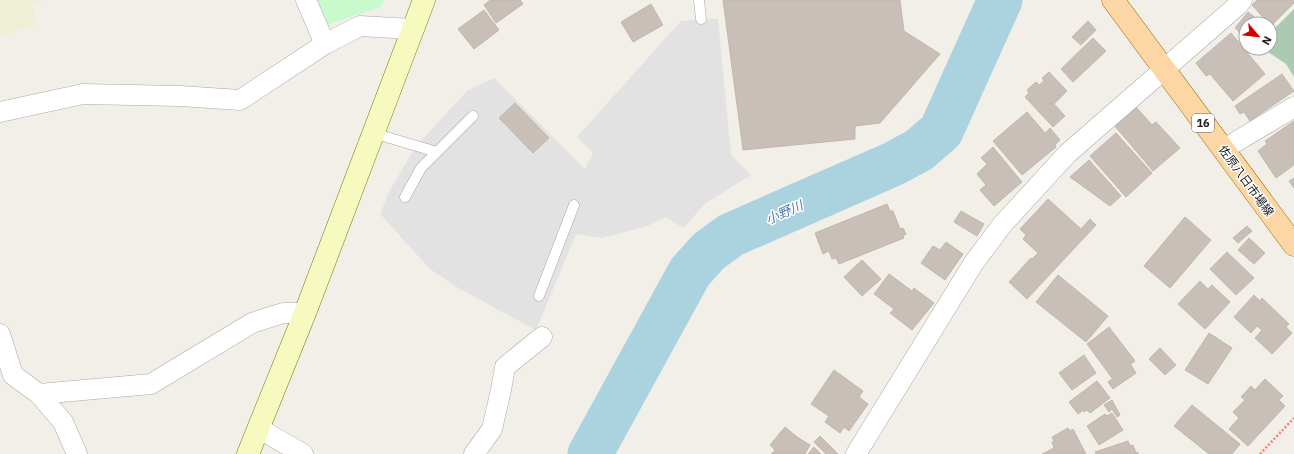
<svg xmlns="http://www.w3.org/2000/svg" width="1294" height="454" font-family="'IBM Plex Sans','Noto Sans JP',sans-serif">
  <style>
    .farmland { fill: #eef0d5 }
    .cemetery { fill: #aacbaf }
    .park { fill: #c8facc }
    .parking { fill: #e2e2e2 }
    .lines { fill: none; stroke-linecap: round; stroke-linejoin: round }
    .river { stroke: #aad3df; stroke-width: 45 }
    .building { fill: #c7bfb8; stroke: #c4b6ab }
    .lane-casing { stroke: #a9a9a9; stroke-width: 11 }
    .street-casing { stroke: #a9a9a9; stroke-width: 21 }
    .secondary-casing { stroke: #707d05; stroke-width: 23 }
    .primary-casing { stroke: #a06b00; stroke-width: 23 }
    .path { stroke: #fa8072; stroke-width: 2.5; stroke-dasharray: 2 2; stroke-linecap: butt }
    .lane { stroke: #fff; stroke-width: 10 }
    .street { stroke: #fff; stroke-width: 20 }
    .secondary { stroke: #f7fabf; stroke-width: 22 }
    .primary { stroke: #fcd6a4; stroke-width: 22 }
    .labels { text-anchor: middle; stroke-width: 3; stroke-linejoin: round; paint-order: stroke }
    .shield { fill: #fff; stroke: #646464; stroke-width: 1 }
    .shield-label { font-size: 11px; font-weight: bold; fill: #222 }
    .street-label { font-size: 12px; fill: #222; stroke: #fff }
    .water-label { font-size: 13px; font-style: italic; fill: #4a7aab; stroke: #fff }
  </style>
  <rect width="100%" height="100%" fill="#f2efe9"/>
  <path class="farmland" d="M 0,0 L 44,0 L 32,4 L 38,25 L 0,36 Z"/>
  <path class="cemetery" d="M 1294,9 L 1294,77 L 1286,64 L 1262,48 L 1270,48 L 1270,33 Z"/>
  <path class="park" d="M 313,0 L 384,0 L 381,7 L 324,26 Z"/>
  <path class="parking" d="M 701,19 L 718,19 L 731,155 L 751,175 L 706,203 L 683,228 L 666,217 L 647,226 L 602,238 L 576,234 L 536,330 L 460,289 L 430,269 L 380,214 L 390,190 L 416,146 L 468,90 L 494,78 L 585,169 L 593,153 L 577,137 L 681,21 Z"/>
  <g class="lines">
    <path class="river" d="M 590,454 L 690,272 L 709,251 L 731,235 L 893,164 L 919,150 L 941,131 L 1000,0"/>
  </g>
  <path class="building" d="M 490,0 L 520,0 L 523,4 L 496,23 L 484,5 Z
    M 723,0 L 900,0 L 904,31 L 940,54 L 880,123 L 855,126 L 855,139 L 743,150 Z
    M 1257,0 L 1294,0 L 1294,3 L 1271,26 L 1252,5 Z
    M 651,4 L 663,25 L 633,42 L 621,22 Z
    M 484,10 L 499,30 L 474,49 L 458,29 Z
    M 1248,12 L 1263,24 L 1246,24 L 1246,38 L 1235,28 Z
    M 1088,21 L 1096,30 L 1081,45 L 1072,37 Z
    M 1231,33 L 1265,74 L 1233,101 L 1210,74 L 1206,76 L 1196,63 Z
    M 1093,38 L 1106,51 L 1073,82 L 1061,69 Z
    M 1049,72 L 1067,91 L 1054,104 L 1065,116 L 1053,127 L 1025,97 L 1029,93 L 1027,90 L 1036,82 L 1039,85 L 1044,81 L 1042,78 Z
    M 1282,74 L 1294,91 L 1250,121 L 1244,112 L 1240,114 L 1235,106 Z
    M 515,103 L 549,138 L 533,153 L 499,118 Z
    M 1136,107 L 1152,125 L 1156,122 L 1180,148 L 1153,171 L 1114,125 Z
    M 1027,112 L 1045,133 L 1050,128 L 1060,140 L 1055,145 L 1056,147 L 1022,175 L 993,141 Z
    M 1294,121 L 1294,165 L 1276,178 L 1258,151 L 1267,144 L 1265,141 Z
    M 1116,133 L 1152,173 L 1126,197 L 1090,156 Z
    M 993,147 L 1022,182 L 994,206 L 980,190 L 986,185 L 977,174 L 987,164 L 981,158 Z
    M 1089,160 L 1121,196 L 1110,206 L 1070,177 Z
    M 1294,178 L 1294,188 L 1289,181 Z
    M 1048,199 L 1081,229 L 1090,219 L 1096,225 L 1027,299 L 1009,282 L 1031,258 L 1032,259 L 1038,253 L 1023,239 L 1026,235 L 1020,229 Z
    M 887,204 L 890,211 L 893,211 L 900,229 L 903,228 L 906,234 L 903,236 L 904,238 L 839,264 L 836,258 L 832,259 L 829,251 L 823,254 L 815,233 Z
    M 961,211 L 984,224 L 977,236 L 954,222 Z
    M 1185,217 L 1211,240 L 1170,288 L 1144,266 Z
    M 1247,226 L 1252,231 L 1238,243 L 1233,238 Z
    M 1249,238 L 1265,253 L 1254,264 L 1238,250 Z
    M 946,242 L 963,254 L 945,280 L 921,263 L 933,246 L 940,250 Z
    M 1227,252 L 1254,278 L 1236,295 L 1210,269 Z
    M 862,260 L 881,279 L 862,296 L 844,277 Z
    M 889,274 L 912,291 L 914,288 L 934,303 L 912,330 L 890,313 L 894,309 L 874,294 Z
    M 1058,275 L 1108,316 L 1086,342 L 1036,302 Z
    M 1200,281 L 1208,289 L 1212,285 L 1230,302 L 1205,329 L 1178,304 Z
    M 1254,295 L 1260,301 L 1262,298 L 1289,324 L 1286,327 L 1292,333 L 1272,354 L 1255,338 L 1262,330 L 1257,326 L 1251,333 L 1234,317 Z
    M 1109,327 L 1135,361 L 1112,378 L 1087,344 Z
    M 1209,333 L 1232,348 L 1208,384 L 1185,370 Z
    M 1160,348 L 1176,365 L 1165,375 L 1149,359 Z
    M 1084,355 L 1096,373 L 1072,390 L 1059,373 Z
    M 1131,365 L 1136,373 L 1113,389 L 1108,382 Z
    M 834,370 L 863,391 L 859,397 L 868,404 L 849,431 L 844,427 L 840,433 L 825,422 L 829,416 L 811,404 Z
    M 1265,379 L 1283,396 L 1279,400 L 1285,406 L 1248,446 L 1229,429 L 1239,418 L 1233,412 L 1245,400 L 1241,397 L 1251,386 L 1255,390 Z
    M 1097,381 L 1110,398 L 1090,413 L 1087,410 L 1084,412 L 1083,410 L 1078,414 L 1069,402 Z
    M 1112,400 L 1120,415 L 1117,417 L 1112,409 L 1109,412 L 1104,405 Z
    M 1192,405 L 1240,444 L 1232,454 L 1209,454 L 1174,426 Z
    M 1112,413 L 1123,430 L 1099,445 L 1087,426 L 1105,414 L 1107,416 Z
    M 785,427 L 797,437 L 810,445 L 805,454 L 771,454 L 775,450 L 770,445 Z
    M 1068,428 L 1070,431 L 1073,429 L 1086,454 L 1042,454 L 1054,448 L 1052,442 L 1054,441 L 1052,437 Z
    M 820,436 L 838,454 L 826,454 L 814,442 Z
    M 1128,441 L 1130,446 L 1133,445 L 1136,453 L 1138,452 L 1138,454 L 1096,454 L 1095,452 Z
    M 814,447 L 821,454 L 808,454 Z"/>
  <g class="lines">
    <defs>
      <path id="lane" d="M 699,0 L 701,19
        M 373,133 L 437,152
        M 405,197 L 421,168 L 473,116
        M 539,296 L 574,205"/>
      <path id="street" d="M 306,0 L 325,44
        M 0,112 L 83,94 L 180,96 L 240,100 L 325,44 L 360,26 L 412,29
        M 1224,149 L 1294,107
        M 0,334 L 13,375 L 39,394 L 63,422 L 77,454
        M 39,394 L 151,384 L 252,323 L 283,313 L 305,313
        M 258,428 L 303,454
        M 474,454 L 492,429 L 501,390 L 505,367 L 542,337
        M 856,454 L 973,264 L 1002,225 L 1067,154 L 1238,5 L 1242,0"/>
      <path id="secondary" d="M 248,454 L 305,313 L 424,0"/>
      <path id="primary" d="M 1113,0 L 1294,245"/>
    </defs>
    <use href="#lane" class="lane-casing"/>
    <use href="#street" class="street-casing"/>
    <use href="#secondary" class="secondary-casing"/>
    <use href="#primary" class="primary-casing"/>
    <path class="path" d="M 1260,454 L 1294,418"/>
    <use href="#lane" class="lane"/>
    <use href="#street" class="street"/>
    <use href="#secondary" class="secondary"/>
    <use href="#primary" class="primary"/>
  </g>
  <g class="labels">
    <rect class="shield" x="1192" y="114" width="22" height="18" rx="3"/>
    <g class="shield-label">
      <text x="1203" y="127">16</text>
    </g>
    <g class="street-label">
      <text transform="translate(1246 181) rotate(54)" y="4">佐原八日市場線</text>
    </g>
    <g class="water-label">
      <text transform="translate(784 212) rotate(-24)" y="5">小野川</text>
    </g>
  </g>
  <g transform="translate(1258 36) rotate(118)"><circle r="19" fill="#ffffff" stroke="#a7a7a7"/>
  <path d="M0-3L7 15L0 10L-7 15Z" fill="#d40000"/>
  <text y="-6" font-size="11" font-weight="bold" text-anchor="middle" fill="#222222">N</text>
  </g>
</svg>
